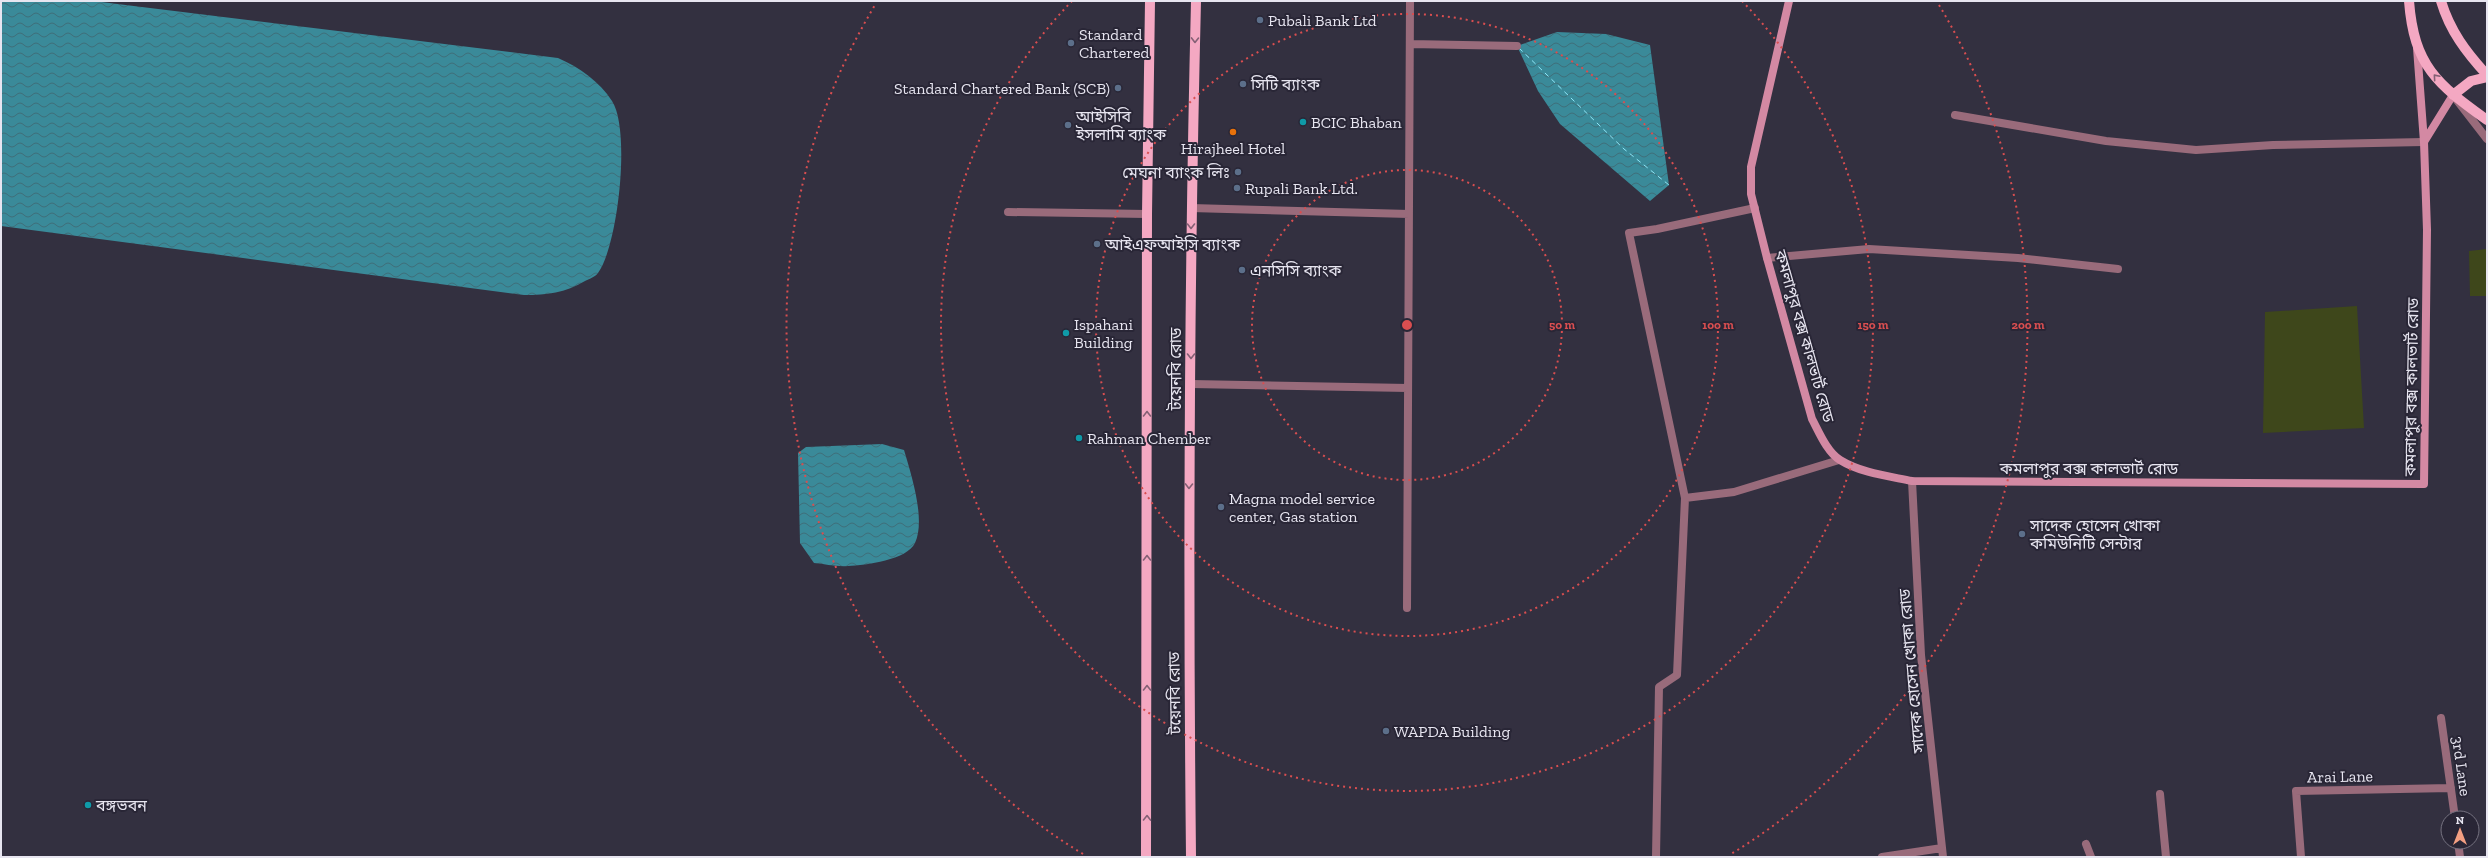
<svg xmlns="http://www.w3.org/2000/svg" width="2488" height="858" font-family="'Zilla Slab','Noto Sans Bengali',serif">
  <style>
    .park { fill: #3e471b }
    .water { fill: url(#water-waves) }
    .lines { fill: none; stroke-linecap: round; stroke-linejoin: round }
    .ferry { stroke: #90e8f9; stroke-width: 1; stroke-dasharray: 5 4; stroke-linecap: butt }
    .street { stroke: #996b7b; stroke-width: 8 }
    .secondary { stroke: #d389a3; stroke-width: 8 }
    .primary { stroke: #f4a8c2; stroke-width: 10 }
    .oneway { stroke: #846075 }
    .ring { fill: none; stroke: #d94e50; stroke-width: 2; stroke-dasharray: 2 4 }
    .service-dot { fill: #5c6f8a; stroke: #292636; stroke-width: 1.5 }
    .culture-dot { fill: #0f9aa8; stroke: #292636; stroke-width: 1.5 }
    .food-dot { fill: #e8710a; stroke: #292636; stroke-width: 1.5 }
    .labels { text-anchor: middle; stroke-width: 4; stroke-linejoin: round; paint-order: stroke }
    .poi-label { font-size: 16px; fill: #e7e5f0; stroke: #292636; text-anchor: start }
    .street-label { font-size: 16px; fill: #e7e5f0; stroke: #292636 }
    .centre { fill: #d94e50; stroke: #292636; stroke-width: 2 }
    .ring-label { font-size: 12px; text-anchor: middle; font-weight: bold; fill: #d94e50; stroke: #292636; stroke-width: 4; stroke-linejoin: round; paint-order: stroke }
  </style>
  <defs>
    <pattern id="water-waves" width="16" height="10" patternUnits="userSpaceOnUse"><rect width="16" height="10" fill="#3a8a99"/><path d="M0 5q4-4 8 0t8 0" fill="none" stroke="#3e6e79"/></pattern>
  </defs>
  <rect width="100%" height="100%" fill="#333040"/>
  <path class="park" d="M 2487,249 L 2487,296 L 2470,296 L 2469,251 Z
    M 2357,306 L 2364,428 L 2263,433 L 2265,312 Z"/>
  <path class="water" d="M 1,1 L 93,1 L 558,58 C 579,67 600,82 612,101 C 631,130 618,246 598,273 C 595,277 589,279 585,281 C 565,293 547,295 524,295 L 1,226 Z
    M 1557,32 L 1606,34 L 1650,45 L 1669,185 L 1650,201 L 1560,124 L 1538,91 L 1517,46 Z
    M 882,444 L 904,450 C 911,474 926,519 915,543 C 907,560 866,565 848,566 C 837,567 825,564 814,563 L 800,543 L 798,453 L 806,447 Z"/>
  <g class="lines">
    <path class="ferry" d="M 1519,48 L 1624,149 L 1669,185"/>
    <path class="street" d="M 1410,44 L 1517,46
      M 2456,99 L 2487,139
      M 1955,115 L 2106,141 L 2196,150 L 2273,145 L 2424,142
      M 1191,208 L 1409,214
      M 1008,212 L 1147,214
      M 1767,258 L 1869,249 L 2018,258 L 2118,269
      M 1191,384 L 1408,388
      M 1912,481 L 1921,655 L 1943,857
      M 1685,498 L 1629,233 L 1657,229 L 1755,208
      M 1407,608 L 1410,1
      M 2441,718 L 2455,818
      M 2160,794 L 2166,857
      M 2458,842 L 2460,857
      M 2086,844 L 2091,857
      M 1656,857 L 1659,687 L 1677,675 L 1685,498 L 1734,492 L 1839,460
      M 1882,857 L 1942,848
      M 2301,857 L 2296,791 L 2451,788"/>
    <path class="secondary" d="M 1789,1 L 1751,167 L 1751,194 L 1767,258 L 1812,419 C 1819,432 1827,452 1840,460 C 1861,473 1888,476 1912,481 L 2424,484 L 2427,230 L 2424,142 L 2453,95
      M 2417,48 L 2424,142"/>
    <path class="primary" d="M 2409,1 C 2414,66 2437,84 2487,120
      M 2441,1 C 2450,31 2466,52 2487,75
      M 2453,95 L 2471,81 L 2487,77
      M 1146,857 L 1147,214 L 1150,1
      M 1191,857 C 1188,572 1189,286 1196,1"/>
  </g>
  <defs><path id="oneway-chevron" d="M-2-3.5L2.5 0L-2 3.5" fill="none" stroke-width="1.6" stroke-linecap="round" stroke-linejoin="round"/></defs>
  <g class="oneway">
    <use href="#oneway-chevron" transform="translate(1195 40) rotate(91)"/>
    <use href="#oneway-chevron" transform="translate(2436 77) rotate(-131)"/>
    <use href="#oneway-chevron" transform="translate(1191 226) rotate(90)"/>
    <use href="#oneway-chevron" transform="translate(1191 356) rotate(90)"/>
    <use href="#oneway-chevron" transform="translate(1147 414) rotate(-90)"/>
    <use href="#oneway-chevron" transform="translate(1189 486) rotate(91)"/>
    <use href="#oneway-chevron" transform="translate(1147 558) rotate(-90)"/>
    <use href="#oneway-chevron" transform="translate(1147 688) rotate(-90)"/>
    <use href="#oneway-chevron" transform="translate(1147 818) rotate(-89)"/>
  </g>
  <g class="ring">
    <circle cx="1407" cy="325" r="155"/>
    <circle cx="1407" cy="325" r="311"/>
    <path d="M1742 1A466 466 0 1 1 1072 1"/>
    <path d="M1083 854A621 621 0 0 1 875 5M1939 5A621 621 0 0 1 1731 854"/>
  </g>
  <g class="service-dot">
    <circle cx="1260" cy="20" r="4"/>
    <circle cx="1071" cy="43" r="4"/>
    <circle cx="1243" cy="84" r="4"/>
    <circle cx="1118" cy="88" r="4"/>
    <circle cx="1068" cy="125" r="4"/>
    <circle cx="1238" cy="172" r="4"/>
    <circle cx="1237" cy="188" r="4"/>
    <circle cx="1097" cy="244" r="4"/>
    <circle cx="1242" cy="270" r="4"/>
    <circle cx="1221" cy="507" r="4"/>
    <circle cx="2022" cy="534" r="4"/>
    <circle cx="1386" cy="731" r="4"/>
  </g>
  <g class="culture-dot">
    <circle cx="1303" cy="122" r="4"/>
    <circle cx="1066" cy="333" r="4"/>
    <circle cx="1079" cy="438" r="4"/>
    <circle cx="88" cy="805" r="4"/>
  </g>
  <circle class="food-dot" cx="1233" cy="132" r="4"/>
  <g class="labels">
    <g class="poi-label">
      <text x="1268" y="26">Pubali Bank Ltd</text>
      <text x="1079" y="40">Standard<tspan x="1079" dy="18">Chartered</tspan></text>
      <text x="1251" y="90">সিটি ব্যাংক</text>
      <text x="1110" y="94" text-anchor="end">Standard Chartered Bank (SCB)</text>
      <text x="1076" y="122">আইসিবি<tspan x="1076" dy="18">ইসলামি ব্যাংক</tspan></text>
      <text x="1311" y="128">BCIC Bhaban</text>
      <text x="1233" y="154" text-anchor="middle">Hirajheel Hotel</text>
      <text x="1230" y="178" text-anchor="end">মেঘনা ব্যাংক লিঃ</text>
      <text x="1245" y="194">Rupali Bank Ltd.</text>
      <text x="1105" y="250">আইএফআইসি ব্যাংক</text>
      <text x="1250" y="276">এনসিসি ব্যাংক</text>
      <text x="1074" y="330">Ispahani<tspan x="1074" dy="18">Building</tspan></text>
      <text x="1087" y="444">Rahman Chember</text>
      <text x="1229" y="504">Magna model service<tspan x="1229" dy="18">center, Gas station</tspan></text>
      <text x="2030" y="531">সাদেক হোসেন খোকা<tspan x="2030" dy="18">কমিউনিটি সেন্টার</tspan></text>
      <text x="1394" y="737">WAPDA Building</text>
      <text x="96" y="811">বঙ্গভবন</text>
    </g>
    <g class="street-label">
      <text transform="translate(1805 336) rotate(74)" y="6">কমলাপুর বক্স কালভার্ট রোড</text>
      <text transform="translate(1175 369) rotate(-90)" y="6">টয়েনবি রোড</text>
      <text transform="translate(2411 387) rotate(-89)" y="6">কমলাপুর বক্স কালভার্ট রোড</text>
      <text x="2089" y="474">কমলাপুর বক্স কালভার্ট রোড</text>
      <text transform="translate(1911 671) rotate(-95)" y="6">সাদেক হোসেন খোকা রোড</text>
      <text transform="translate(1174 693) rotate(-91)" y="6">টয়েনবি রোড</text>
      <text transform="translate(2462 766) rotate(82)" y="6">3rd Lane</text>
      <text transform="translate(2340 776) rotate(-1)" y="6">Arai Lane</text>
    </g>
  </g>
  <circle cx="1407" cy="325" r="6" class="centre"/>
  <g class="ring-label">
    <text x="1562" y="329">50 m</text>
    <text x="1718" y="329">100 m</text>
    <text x="1873" y="329">150 m</text>
    <text x="2028" y="329">200 m</text>
  </g>
  <rect width="2488" height="858" fill="none" stroke="#e7e5f0" stroke-width="4"/>
  <g transform="translate(2460 830)"><circle r="19" fill="#292636" stroke="#757280"/>
  <path d="M0-3L7 15L0 10L-7 15Z" fill="#f39f82"/>
  <text y="-6" font-size="11" font-weight="bold" text-anchor="middle" fill="#e7e5f0">N</text>
  </g>
</svg>
